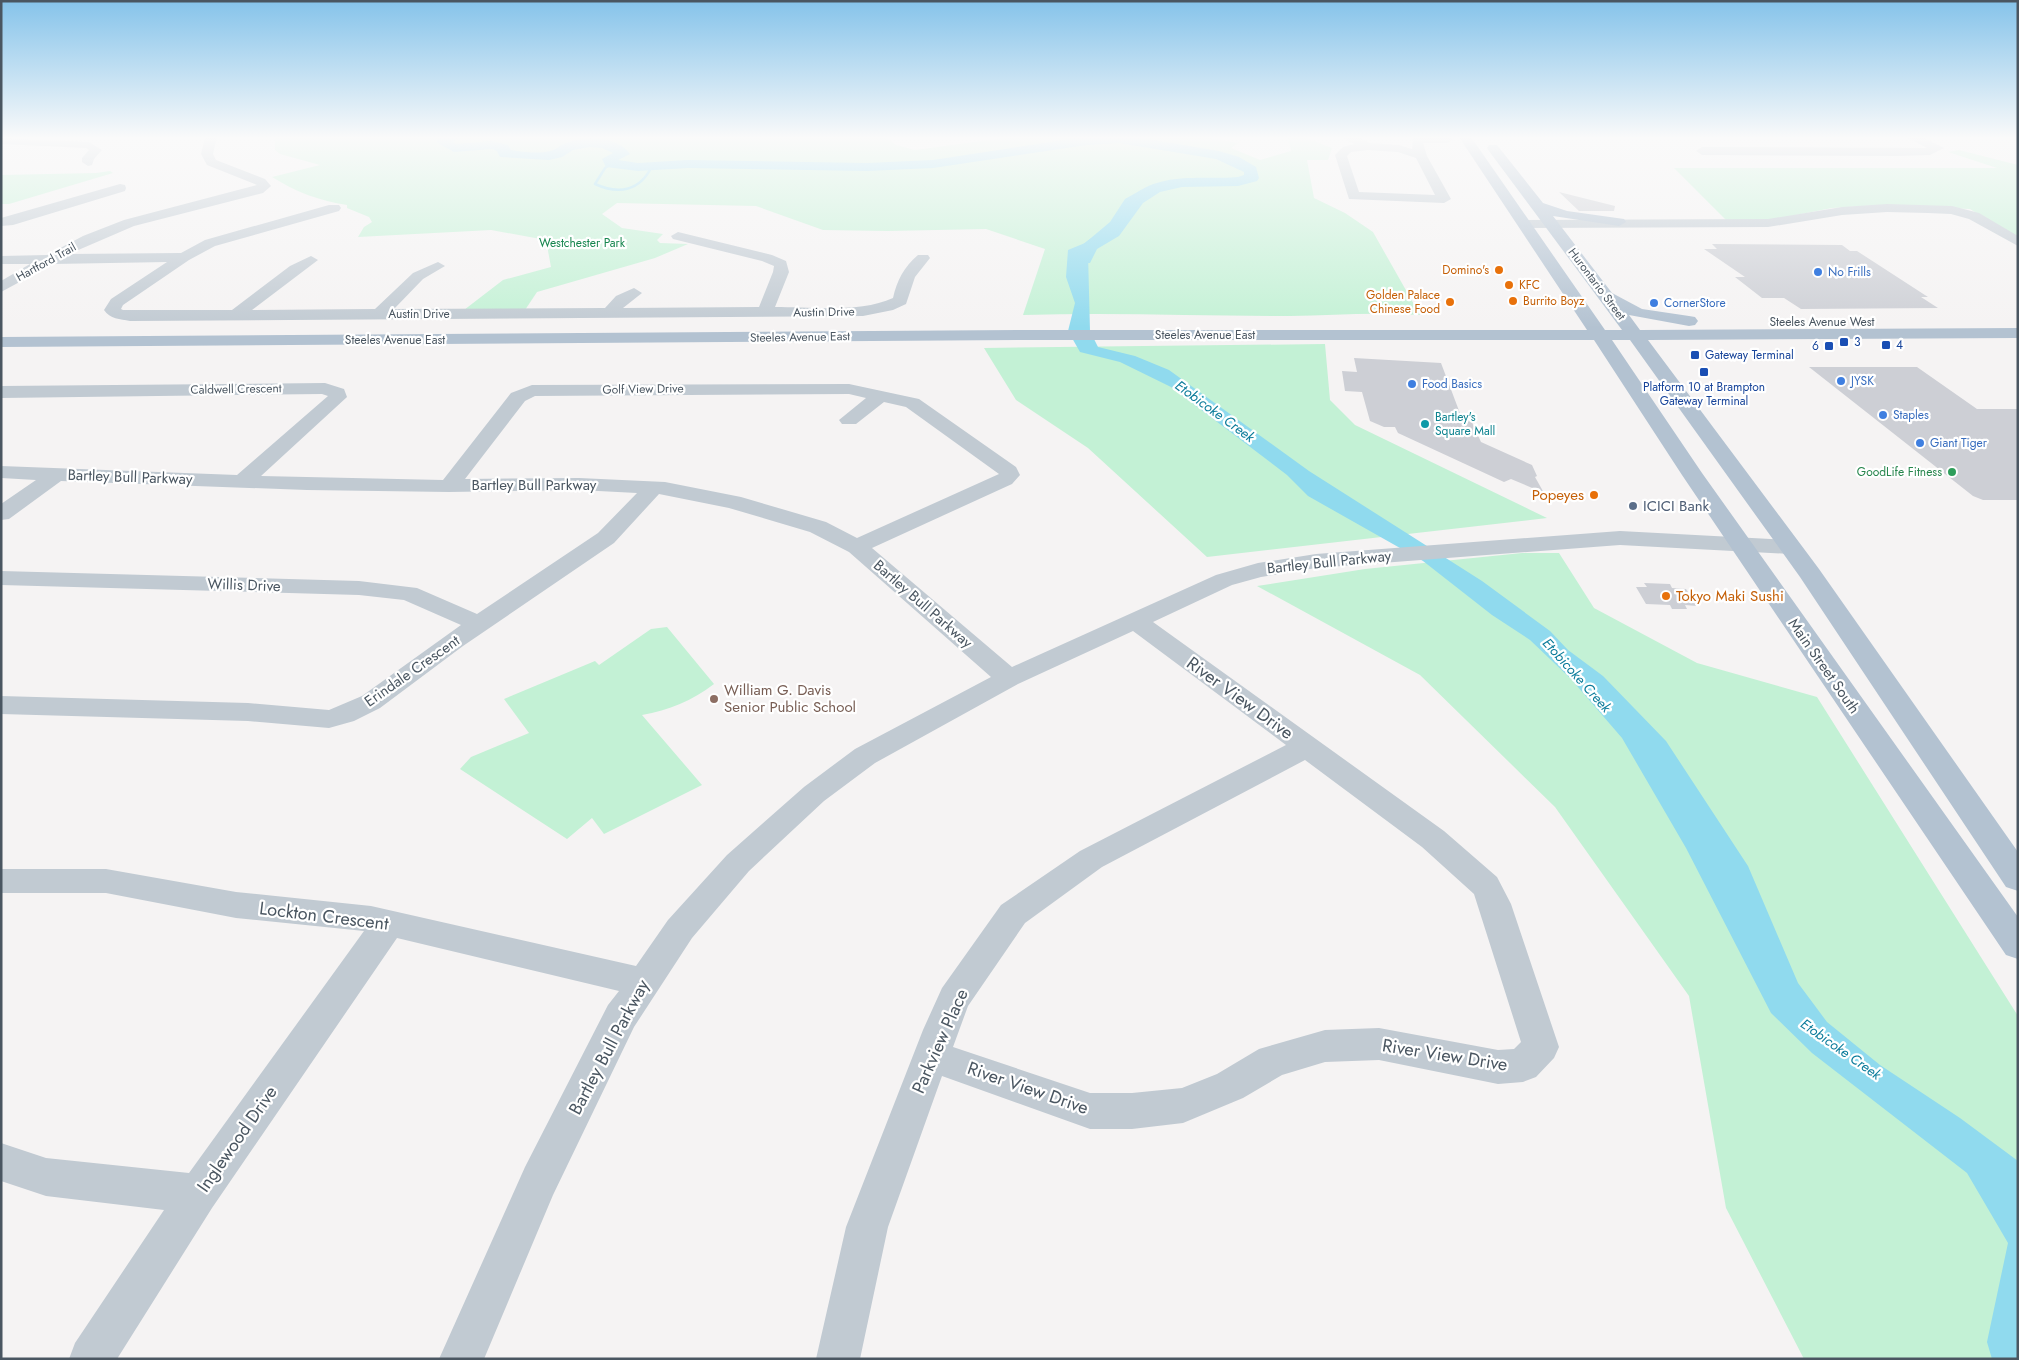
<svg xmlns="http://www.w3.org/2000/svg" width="2019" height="1360" font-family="Jost,sans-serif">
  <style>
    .green { fill: #c3f1d5 }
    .water { fill: #90daee }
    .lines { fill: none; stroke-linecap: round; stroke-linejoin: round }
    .stream { stroke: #90daee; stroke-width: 2.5 }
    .river { fill: #90daee; fill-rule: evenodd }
    .building { fill: #cdcfd5 }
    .minor { fill: #c1cad2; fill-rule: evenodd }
    .major { fill: #b3c2d1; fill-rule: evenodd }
    .food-dot { fill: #e8710a; stroke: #fff; stroke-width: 2 }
    .shop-dot { fill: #3f7fe0; stroke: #fff; stroke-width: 2 }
    .transit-dot { fill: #1a4fb4; stroke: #fff; stroke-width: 2 }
    .culture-dot { fill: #0f9aa8; stroke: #fff; stroke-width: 2 }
    .leisure-dot { fill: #2e9e5b; stroke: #fff; stroke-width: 2 }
    .service-dot { fill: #5c6f8a; stroke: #fff; stroke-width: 2 }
    .education-dot { fill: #8d6e63; stroke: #fff; stroke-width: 2 }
    .labels { text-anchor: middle; stroke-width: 4.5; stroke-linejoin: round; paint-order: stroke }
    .far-park-label { font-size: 12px; fill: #17864f; stroke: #fff }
    .far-street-label { font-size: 12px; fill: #4a5661; stroke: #fff }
    .far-food-label { font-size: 12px; fill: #c56008; stroke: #fff; text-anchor: end }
    .far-shop-label { font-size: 12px; fill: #366cbe; stroke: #fff; text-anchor: start }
    .far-transit-label { font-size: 12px; fill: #164399; stroke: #fff; text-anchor: start }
    .far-culture-label { font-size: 12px; fill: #0d838f; stroke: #fff; text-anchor: start }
    .far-leisure-label { font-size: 12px; fill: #27864d; stroke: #fff; text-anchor: end }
    .far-water-label { font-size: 14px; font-style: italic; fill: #0c7c9b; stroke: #fff }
    .street-label { font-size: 15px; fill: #4a5661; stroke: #fff }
    .food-label { font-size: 15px; fill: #c56008; stroke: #fff; text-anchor: end }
    .service-label { font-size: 15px; fill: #4e5e75; stroke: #fff; text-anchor: start }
    .education-label { font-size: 15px; fill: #785e54; stroke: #fff; text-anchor: start }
    .near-street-label { font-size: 18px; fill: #4a5661; stroke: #fff }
  </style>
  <rect width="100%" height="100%" fill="#f5f3f3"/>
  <path class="green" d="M 275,137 L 885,137 L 896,145 L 915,150 L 1011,137 L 1206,137 L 1238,143 L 1231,148 L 1260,160 L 1291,151 L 1288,137 L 1304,137 L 1332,148 L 1328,160 L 1307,160 L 1314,198 L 1345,213 L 1373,232 L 1420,315 C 1376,312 1333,315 1290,316 C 1201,316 1112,312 1023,315 L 1045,249 L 986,229 L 887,231 L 823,230 L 756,206 L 617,203 L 602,214 L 622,228 L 663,234 L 657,240 L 660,243 L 688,244 L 655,258 L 537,292 L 525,310 L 464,310 L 503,280 L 551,267 L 546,240 L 491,230 L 358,237 L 364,227 L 372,222 L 369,217 L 347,208 L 347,205 C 320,201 296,192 272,177 L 320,165 L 280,154 L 275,150 Z
    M 1959,150 L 2018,165 L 2018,239 L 1970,209 L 1879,205 L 1832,208 L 1760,222 L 1730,224 L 1674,168 L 1997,168 L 1948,152 Z
    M 110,171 L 113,173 L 9,204 L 1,204 L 1,175 L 96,173 Z
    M 1325,344 L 1330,400 L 1355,425 L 1547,518 L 1207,557 L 1088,448 L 1016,400 L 984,348 Z
    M 1522,553 L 1559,553 L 1594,608 L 1697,663 L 1817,697 L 2018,1016 L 2018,1359 L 1804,1359 L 1726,1208 L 1689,996 L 1555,807 L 1420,675 L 1257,586 L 1365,569 Z
    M 667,627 L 714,684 C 692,701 669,710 642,715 L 702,785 L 604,834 L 592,818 L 567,839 L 460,769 L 471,757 L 529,733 L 504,699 L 595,661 L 599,665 L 651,629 Z"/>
  <path class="water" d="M 1161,185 L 1165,187 L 1134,205 L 1123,226 L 1113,231 L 1088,253 L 1090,331 L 1098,347 L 1135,356 L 1169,370 L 1309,471 L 1482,581 L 1550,631 L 1568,650 L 1603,676 L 1666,741 L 1748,866 L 1798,983 L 1827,1022 L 1880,1065 L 1960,1118 L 2018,1161 L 2018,1359 L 1992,1359 L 1987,1342 L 2008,1243 L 1967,1173 L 1812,1053 L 1771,1013 L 1686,848 L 1622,738 L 1571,679 L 1530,640 L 1492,615 L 1423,561 L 1308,496 L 1287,475 L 1171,387 L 1120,362 L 1080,352 L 1068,331 L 1075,303 L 1066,277 L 1068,250 L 1085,243 L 1110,222 L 1125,199 L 1141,190 Z"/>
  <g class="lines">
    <path class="stream" d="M 611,164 L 605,168 L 595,184 C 619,195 640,191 652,166"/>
    <path class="river" d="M 441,137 L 458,137 L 453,142 L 456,144 L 492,141 L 508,145 L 511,150 C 523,152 538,154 550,151 C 556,150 559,146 564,144 C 584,136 616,135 630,154 L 618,160 L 638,163 L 688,160 L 867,163 L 933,160 L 1084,137 L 1135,137 L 1219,151 L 1239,157 L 1256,167 L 1259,178 L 1257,181 L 1238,186 L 1182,187 L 1160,192 L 1143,203 L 1119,236 L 1097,249 L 1090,263 L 1078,263 L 1075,259 C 1080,240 1094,239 1107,228 C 1120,219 1124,202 1137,193 C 1165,172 1205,180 1238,177 L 1244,175 L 1244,172 L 1216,159 L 1119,143 L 1087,145 L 933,168 L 867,171 L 688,168 L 638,171 L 606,167 L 602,159 L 613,153 L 602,148 L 590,147 L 573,150 L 562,157 L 549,160 L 500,157 L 497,151 L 492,149 L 454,152 L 436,142 Z"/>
  </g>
  <path class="building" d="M 1559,192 L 1615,206 L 1614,211 L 1579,211 Z
    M 1712,244 L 1842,245 L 1850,251 L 1857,251 L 1928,297 L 1921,297 L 1938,308 L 1801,309 L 1784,298 L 1762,298 L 1735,277 L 1745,277 L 1704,249 L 1717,249 Z
    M 1354,358 L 1441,363 L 1461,416 L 1470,418 L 1481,442 L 1532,465 L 1537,476 L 1535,477 L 1544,493 L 1511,479 L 1504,482 L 1398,433 L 1395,427 L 1384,427 L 1370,421 L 1362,392 L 1345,391 L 1342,371 L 1357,372 Z
    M 1809,367 L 1917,367 L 1977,409 L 2018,409 L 2018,500 L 1983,500 L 1973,496 Z
    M 1644,583 L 1670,584 L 1672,588 L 1686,589 L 1697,606 L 1685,605 L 1687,609 L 1672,609 L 1670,605 L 1646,604 L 1636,587 L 1647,587 Z"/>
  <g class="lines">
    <path class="minor" d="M 205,137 L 217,137 L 213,154 L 216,160 L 265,179 L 271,186 L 263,193 L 134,226 L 69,254 L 181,253 L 205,240 L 329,205 L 339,205 L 341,208 L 339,211 L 215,246 L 189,260 L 123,305 L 121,309 L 123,310 L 232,310 L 290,266 L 311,256 L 318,260 L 252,310 L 375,309 L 413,273 L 438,262 L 445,266 L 423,279 L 394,309 L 605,308 L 616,296 L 634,288 L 642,293 L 623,308 L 759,307 L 773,272 L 774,266 L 762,261 L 673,239 L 671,236 L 678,232 L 772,255 L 786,261 L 789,272 L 775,307 C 810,307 861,313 893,298 C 897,280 904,267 918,255 L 928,255 L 930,258 L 915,277 L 906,304 L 893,310 L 863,316 L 130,321 C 120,319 110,319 104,310 L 111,299 L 167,262 L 53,264 L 1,292 L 1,281 L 30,264 L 1,264 L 1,256 L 47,255 L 83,236 L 124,220 L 257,185 L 207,165 L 201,154 Z
      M 1341,137 L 1357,137 L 1370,143 L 1399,145 L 1412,149 L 1413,138 L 1451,138 L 1453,140 L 1447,143 L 1423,143 L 1427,156 L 1451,199 L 1444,203 L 1349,199 L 1335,155 L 1343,147 L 1354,144 ZM 1368,150 L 1398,152 L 1416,158 L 1435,195 L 1359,192 L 1347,156 L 1351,152 Z
      M 1906,137 L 1922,137 L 1944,148 L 1930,155 L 1898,156 L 1702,155 L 1696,151 L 1702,147 L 1927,148 Z
      M 1,138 L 89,142 L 102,150 L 94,159 L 92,165 L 88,166 L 82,162 L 82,158 L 89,150 L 86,148 L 1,144 Z
      M 120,184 L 125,185 L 126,188 L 125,191 L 13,225 L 1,226 L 1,218 Z
      M 1887,204 L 1952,206 L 1979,213 L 2018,236 L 2018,246 L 1969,219 L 1951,214 L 1928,213 L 1887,212 L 1842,215 L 1768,227 L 1524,228 L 1517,224 L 1524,220 L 1768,219 L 1842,207 Z
      M 325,383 L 344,389 L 347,397 L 261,476 L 443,480 L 511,393 L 532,385 L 849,384 L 919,399 L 1016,467 L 1020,475 L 1012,484 L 872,548 L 1012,667 L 1216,575 L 1258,563 L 1316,554 L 1620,531 L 1790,540 L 1798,542 L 1801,547 L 1798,552 L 1790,554 L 1620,545 L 1316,568 L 1261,577 L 1232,585 L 1153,622 L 1444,831 L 1497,877 L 1511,904 L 1559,1047 L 1554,1058 L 1536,1077 L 1523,1082 L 1498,1084 L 1379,1060 L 1325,1062 L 1282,1075 L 1243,1098 L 1183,1123 L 1132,1129 L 1090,1129 L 942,1076 L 888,1227 L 860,1359 L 816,1359 L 846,1227 L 923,1030 L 942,988 L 1001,905 L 1080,851 L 1286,745 L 1133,631 L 1018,684 L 875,763 L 824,801 L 749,871 L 692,938 L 634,1027 L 553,1195 L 484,1359 L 439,1359 L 525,1167 L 608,1005 L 619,991 L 397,938 L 212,1208 L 117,1359 L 69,1359 L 75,1343 L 164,1210 L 46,1196 L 1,1181 L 1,1143 L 46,1158 L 189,1173 L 364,931 L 236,918 L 106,893 L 1,893 L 1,869 L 106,869 L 236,892 L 371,906 L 636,966 L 668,920 L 727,855 L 804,787 L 855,749 L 991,677 L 849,552 L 810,532 L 729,508 L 659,494 L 614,543 L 463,646 L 380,708 L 354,721 L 329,728 L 248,721 L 1,714 L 1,696 L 248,703 L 329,710 L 362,696 L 461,625 L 404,600 L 359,595 L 1,585 L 1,571 L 359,581 L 417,588 L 477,614 L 598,533 L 637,493 L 579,490 L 449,492 L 307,490 L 61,481 L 9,519 L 1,520 L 1,504 L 36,480 L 1,478 L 1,466 L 237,475 L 328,396 L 322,394 L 1,398 L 1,386 ZM 849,394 L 866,398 L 839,420 L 842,424 L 856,424 L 884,402 L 906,407 L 999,474 L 857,538 L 826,522 L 741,497 L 665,482 L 579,478 L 465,479 L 525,401 L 535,396 ZM 1305,760 L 1422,847 L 1474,894 L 1521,1042 L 1514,1049 L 1498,1050 L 1379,1028 L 1325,1030 L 1259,1049 L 1217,1074 L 1182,1088 L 1132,1093 L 1090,1093 L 953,1047 L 968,1006 L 1025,923 L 1102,867 Z"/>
    <path class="major" d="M 1459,137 L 1471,137 L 1605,330 L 1622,330 L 1489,151 L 1487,148 L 1489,145 L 1497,145 L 1543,203 L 1567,211 L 1624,219 L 1626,222 L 1619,226 L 1553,216 L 1612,293 L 1642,309 L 1689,316 L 1695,317 L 1698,321 L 1695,325 L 1689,326 L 1629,315 L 1640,330 L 2018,328 L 2018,338 L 1648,340 L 1819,569 L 2018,852 L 2018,891 L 2006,887 L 1800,577 L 1630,340 L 1612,340 L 1702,473 L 2018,917 L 2018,959 L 2006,955 L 1682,475 L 1594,340 L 1020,340 L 1,347 L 1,337 L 1020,330 L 1587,330 Z"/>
  </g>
  <linearGradient id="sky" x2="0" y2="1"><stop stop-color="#85c3ea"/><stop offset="0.42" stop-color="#fafafa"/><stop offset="1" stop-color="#fafafa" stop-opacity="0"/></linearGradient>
  <rect width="2019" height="328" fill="url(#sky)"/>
  <g class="food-dot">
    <circle cx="1499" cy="270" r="5"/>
    <circle cx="1509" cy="285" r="5"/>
    <circle cx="1513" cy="301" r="5"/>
    <circle cx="1450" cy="302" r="5"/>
    <circle cx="1594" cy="495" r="5"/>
    <circle cx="1666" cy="596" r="5"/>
  </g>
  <g class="shop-dot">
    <circle cx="1818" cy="272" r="5"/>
    <circle cx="1654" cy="303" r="5"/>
    <circle cx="1841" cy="381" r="5"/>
    <circle cx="1412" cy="384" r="5"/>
    <circle cx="1883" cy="415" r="5"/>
    <circle cx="1920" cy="443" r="5"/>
  </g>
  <g class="transit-dot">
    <rect x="1839" y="337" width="10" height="10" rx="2.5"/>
    <rect x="1881" y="340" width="10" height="10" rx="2.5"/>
    <rect x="1824" y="341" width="10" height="10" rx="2.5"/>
    <rect x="1690" y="350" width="10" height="10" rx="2.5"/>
    <rect x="1699" y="367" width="10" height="10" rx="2.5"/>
  </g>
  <circle class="culture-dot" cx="1425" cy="424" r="5"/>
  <circle class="leisure-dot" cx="1952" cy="472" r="5"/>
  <circle class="service-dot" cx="1633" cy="506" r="5"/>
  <circle class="education-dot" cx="714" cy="699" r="5"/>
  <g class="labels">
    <g class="far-park-label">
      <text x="582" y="247">Westchester Park</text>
    </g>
    <g class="far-street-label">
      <text transform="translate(46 262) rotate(-29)" y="4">Hartford Trail</text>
      <text transform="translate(1597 284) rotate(53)" y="4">Hurontario Street</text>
      <text transform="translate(824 312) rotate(-1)" y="4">Austin Drive</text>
      <text x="419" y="318">Austin Drive</text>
      <text x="1822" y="326">Steeles Avenue West</text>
      <text x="1205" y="339">Steeles Avenue East</text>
      <text transform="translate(800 337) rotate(-1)" y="4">Steeles Avenue East</text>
      <text x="395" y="344">Steeles Avenue East</text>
      <text transform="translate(236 389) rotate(-1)" y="4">Caldwell Crescent</text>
      <text transform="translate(643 389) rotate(-1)" y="4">Golf View Drive</text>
    </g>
    <g class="far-food-label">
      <text x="1489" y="274">Domino's</text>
      <text x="1519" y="289" text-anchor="start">KFC</text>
      <text x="1440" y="299">Golden Palace<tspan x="1440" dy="14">Chinese Food</tspan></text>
      <text x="1523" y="305" text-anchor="start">Burrito Boyz</text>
    </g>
    <g class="far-shop-label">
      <text x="1828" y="276">No Frills</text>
      <text x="1664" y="307">CornerStore</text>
      <text x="1851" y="385">JYSK</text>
      <text x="1422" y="388">Food Basics</text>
      <text x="1893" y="419">Staples</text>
      <text x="1930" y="447">Giant Tiger</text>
    </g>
    <g class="far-transit-label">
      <text x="1854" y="346">3</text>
      <text x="1896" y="349">4</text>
      <text x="1819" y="350" text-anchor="end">6</text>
      <text x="1705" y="359">Gateway Terminal</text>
      <text x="1704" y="391" text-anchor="middle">Platform 10 at Brampton<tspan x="1704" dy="14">Gateway Terminal</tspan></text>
    </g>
    <g class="far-culture-label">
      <text x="1435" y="421">Bartley's<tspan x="1435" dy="14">Square Mall</tspan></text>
    </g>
    <g class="far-leisure-label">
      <text x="1942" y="476">GoodLife Fitness</text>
    </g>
    <g class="far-water-label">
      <text transform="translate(1215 411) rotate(36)" y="5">Etobicoke Creek</text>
      <text transform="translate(1577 675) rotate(48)" y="5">Etobicoke Creek</text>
      <text transform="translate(1841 1049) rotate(35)" y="5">Etobicoke Creek</text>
    </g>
    <g class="street-label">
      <text transform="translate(130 477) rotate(2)" y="5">Bartley Bull Parkway</text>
      <text x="534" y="490">Bartley Bull Parkway</text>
      <text transform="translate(1329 562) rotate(-6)" y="5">Bartley Bull Parkway</text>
      <text transform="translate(244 585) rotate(2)" y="5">Willis Drive</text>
      <text transform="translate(923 604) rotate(41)" y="5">Bartley Bull Parkway</text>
      <text transform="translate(1824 666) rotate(55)" y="5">Main Street South</text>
      <text transform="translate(412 671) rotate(-35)" y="5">Erindale Crescent</text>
    </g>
    <g class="food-label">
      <text x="1584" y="500">Popeyes</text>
      <text x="1676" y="601" text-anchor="start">Tokyo Maki Sushi</text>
    </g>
    <g class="service-label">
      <text x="1643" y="511">ICICI Bank</text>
    </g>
    <g class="education-label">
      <text x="724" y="695">William G. Davis<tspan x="724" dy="17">Senior Public School</tspan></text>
    </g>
    <g class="near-street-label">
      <text transform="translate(1240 698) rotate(36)" y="6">River View Drive</text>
      <text transform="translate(324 916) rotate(7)" y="6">Lockton Crescent</text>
      <text transform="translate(940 1041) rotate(-66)" y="6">Parkview Place</text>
      <text transform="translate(609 1047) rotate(-62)" y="6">Bartley Bull Parkway</text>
      <text transform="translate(1445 1055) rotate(9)" y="6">River View Drive</text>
      <text transform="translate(1028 1088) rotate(19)" y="6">River View Drive</text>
      <text transform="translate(237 1139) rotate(-55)" y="6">Inglewood Drive</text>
    </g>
  </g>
  <rect width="2019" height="1360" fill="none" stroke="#4a5661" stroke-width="5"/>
</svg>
